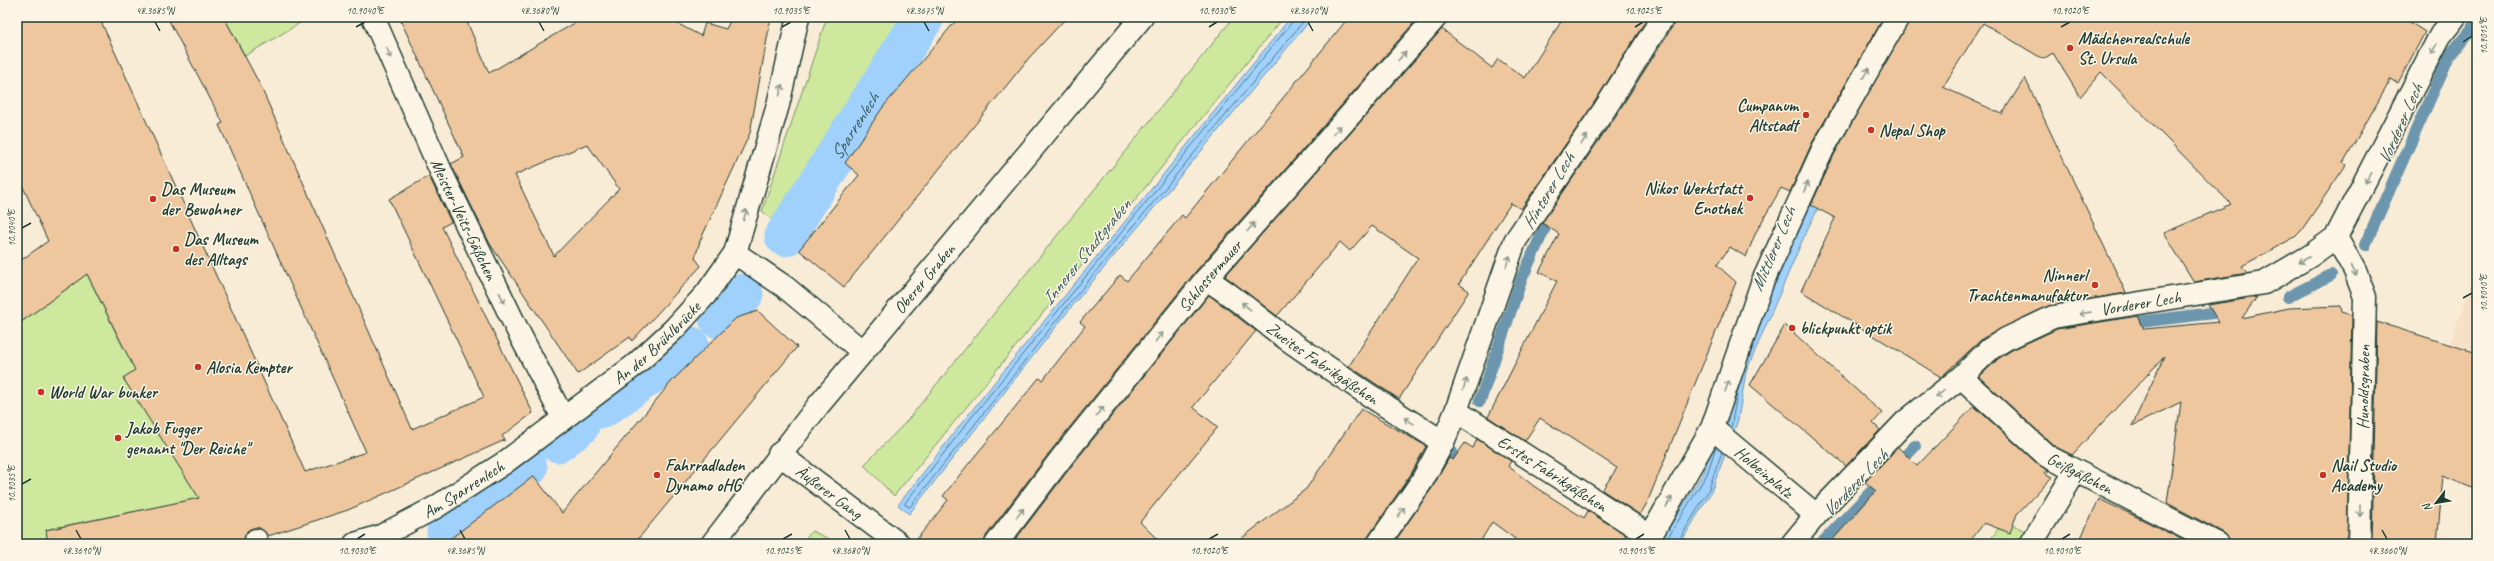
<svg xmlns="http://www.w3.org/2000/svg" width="2494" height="561" font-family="Caveat,sans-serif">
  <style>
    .built { fill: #f6e1c6 }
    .green { fill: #cee89e; stroke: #769269 }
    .water { fill: #a0d1fd; stroke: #6c96ad }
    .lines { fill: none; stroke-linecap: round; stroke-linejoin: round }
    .shore { stroke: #537884; stroke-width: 1 }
    .stream { stroke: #6c96ad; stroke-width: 12 }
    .canal { stroke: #a0d1fd; stroke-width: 41 }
    .building { fill: #efc79e; stroke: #1f3d34; fill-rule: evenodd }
    .minor-casing { stroke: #1f3d34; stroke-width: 25 }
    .minor { stroke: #fcf5e5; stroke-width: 22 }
    .oneway { stroke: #8e998c }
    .ticks { fill: none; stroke: #1f3d34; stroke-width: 1.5 }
    .poi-dot { fill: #c8321e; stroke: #fcf5e5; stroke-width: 1.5 }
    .labels { text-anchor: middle; stroke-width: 3; stroke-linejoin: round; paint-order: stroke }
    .poi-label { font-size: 17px; font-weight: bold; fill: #1f3d34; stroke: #fcf5e5; text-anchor: start }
    .street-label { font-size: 17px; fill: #1f3d34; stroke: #fcf5e5 }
    .water-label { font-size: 18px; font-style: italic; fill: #395b5c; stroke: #fcf5e5 }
    .neatline { fill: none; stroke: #1f3d34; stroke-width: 1.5 }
    .ticks-label { font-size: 10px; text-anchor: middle; fill: #1f3d34 }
  </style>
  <rect width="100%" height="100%" fill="#f9ecd7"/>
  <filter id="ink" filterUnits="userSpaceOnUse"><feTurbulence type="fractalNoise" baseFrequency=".025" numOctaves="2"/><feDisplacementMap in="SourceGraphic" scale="8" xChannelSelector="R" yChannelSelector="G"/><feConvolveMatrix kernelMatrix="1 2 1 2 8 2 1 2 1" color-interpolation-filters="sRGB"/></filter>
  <g filter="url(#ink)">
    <path class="built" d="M 2477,269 L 2477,353 L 2449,344 Z"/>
    <path class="green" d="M 224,17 L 310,17 L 245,56 Z
      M 827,17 L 905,17 L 780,227 L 762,211 Z
      M 1234,17 L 1284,17 L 894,496 L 864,465 L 906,422 Z
      M 87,274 L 124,349 L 151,361 L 123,378 L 206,497 L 49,529 L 52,544 L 17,544 L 17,325 Z
      M 2013,524 L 2045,544 L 1987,544 L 1999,528 L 2012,527 Z
      M 812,531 L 840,544 L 800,544 Z"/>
    <path class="water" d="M 1291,17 L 1313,17 L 1073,305 L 909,514 L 898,505 L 968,415 Z
      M 1852,114 L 1859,114 L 1844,157 L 1806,232 L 1746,372 L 1738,420 L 1711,492 L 1680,544 L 1659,544 L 1704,472 L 1737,369 L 1809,196 Z"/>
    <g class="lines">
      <path class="shore" d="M 1294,17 L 1293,21 L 971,418 L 905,503 L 905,505 L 910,507 L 1070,303 L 1307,17
        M 1731,428 L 1738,389
        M 1664,544 L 1707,474 L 1716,447
        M 1677,544 L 1708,491 L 1722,452"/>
      <path class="stream" d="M 2365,245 L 2449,56 L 2477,23
        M 2288,297 L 2331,275
        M 2139,322 L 2230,311
        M 1480,401 L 1522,278 L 1553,210
        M 1432,483 L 1452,452
        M 1393,544 L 1411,515
        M 1821,544 L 1915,446"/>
      <g class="canal">
        <path id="s1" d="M 785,236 L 924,17"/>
        <path d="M 719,318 L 743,294"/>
        <path d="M 673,358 L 689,346"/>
        <path d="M 602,408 L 662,366"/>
        <path d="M 558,442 L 579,426"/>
        <path d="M 505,486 L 527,468"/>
        <path d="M 447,531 L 481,506"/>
      </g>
    </g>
    <path class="building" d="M 17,17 L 99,17 L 305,472 L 366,452 L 219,125 L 223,123 L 167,17 L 224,17 L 260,85 L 412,429 L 484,397 L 389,199 L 429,176 L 451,222 L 442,227 L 533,413 L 502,436 L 505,440 L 348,510 L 268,536 L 260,528 L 253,528 L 247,531 L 244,542 L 48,544 L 46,530 L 199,498 L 123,378 L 135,370 L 87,274 L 17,325 L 17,263 L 48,241 L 17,174 Z
      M 399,17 L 465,17 L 489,73 L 585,17 L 665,17 L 701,36 L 705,23 L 726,29 L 732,17 L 771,17 L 750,133 L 700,241 L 695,258 L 701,266 L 632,341 L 630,337 L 578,374 L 490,244 L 451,164 L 464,157 ZM 587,144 L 619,189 L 554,256 L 515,175 Z
      M 959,17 L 1067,17 L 1028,59 L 844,287 L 799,250 L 859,175 L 845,163 L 883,107 Z
      M 1349,17 L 1419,17 L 1196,271 L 1053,448 L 986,536 L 984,544 L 913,544 L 948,500 L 943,496 L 966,467 L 1039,378 L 1043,380 L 1085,326 L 1080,322 L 1120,275 L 1127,281 L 1182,215 L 1185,218 Z
      M 1564,17 L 1648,17 L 1594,103 L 1521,209 L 1511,203 L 1459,284 L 1469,291 L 1399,399 L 1349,366 L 1418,258 L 1372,226 L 1350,251 L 1340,242 L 1277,316 L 1225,276 L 1442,29 L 1492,68 L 1498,59 L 1525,78 Z
      M 1675,17 L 1884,17 L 1812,143 L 1790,192 L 1781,188 L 1756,232 L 1746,257 L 1730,247 L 1717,265 L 1736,282 L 1647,503 L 1640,515 L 1602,490 L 1617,468 L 1540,418 L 1525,441 L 1488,417 L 1557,281 L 1539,272 L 1559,234 L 1542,223 L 1615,117 L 1674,24 Z
      M 1910,17 L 2402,17 L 2425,32 L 2398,83 L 2391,79 L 2343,163 L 2346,165 L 2301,231 L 2295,237 L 2242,266 L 2247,273 L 2194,282 L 2164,233 L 2231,204 L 2101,72 L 2080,97 L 2053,53 L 2043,59 L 1983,23 L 1943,87 L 2002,114 L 2025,78 L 2126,293 L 2048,306 L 1983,338 L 1941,377 L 1801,291 L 1835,218 L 1811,205 L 1834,155 Z
      M 1209,295 L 1256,331 L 1193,407 L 1218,427 L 1140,522 L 1162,544 L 1012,544 L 1073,464 Z
      M 2257,297 L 2242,318 L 2289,308 L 2341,306 L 2342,312 L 2352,315 L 2347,544 L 2230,544 L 2229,538 L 2224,533 L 2167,503 L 2181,402 L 2132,426 L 2164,357 L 2072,455 L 2054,446 L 1979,377 L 1998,359 L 2012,350 L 2057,329 L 2138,316 L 2144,329 L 2219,322 L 2208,305 Z
      M 758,311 L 797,347 L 634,544 L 443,544 L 534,476 L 562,513 L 672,381 L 736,318 Z
      M 2377,322 L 2477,353 L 2477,490 L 2443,476 L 2437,544 L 2372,544 Z
      M 1785,325 L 1882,413 L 1873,423 L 1880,430 L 1846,466 L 1750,385 Z
      M 1974,406 L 2039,465 L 2049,471 L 2044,473 L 2052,477 L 2017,514 L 2010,533 L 1984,523 L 1968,544 L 1829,544 L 1876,491 L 1865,482 L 1898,447 L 1917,466 Z
      M 1361,409 L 1426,446 L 1411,474 L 1368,537 L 1366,544 L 1234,544 L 1306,489 Z
      M 1477,439 L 1511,461 L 1508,466 L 1535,487 L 1584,518 L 1588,511 L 1626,535 L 1622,542 L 1625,544 L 1522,544 L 1492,522 L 1479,544 L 1393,544 L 1432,488 L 1449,458 L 1453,460 L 1465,443 L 1473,448 Z
      M 2099,499 L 2141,519 L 2191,544 L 2078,544 Z"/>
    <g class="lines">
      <defs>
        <g id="minor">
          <path id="s2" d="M 373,17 L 443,176 L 518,331 L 563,418"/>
          <path d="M 2336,237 L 2355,271 L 2365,297 L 2359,544"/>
          <path d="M 735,253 L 785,287 L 863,352"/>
          <path id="s3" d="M 1206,279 C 1235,296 1259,319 1287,339 C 1338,375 1389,409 1443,442"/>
          <path id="s4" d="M 1961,377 L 2047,456 L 2218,544"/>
          <path id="s5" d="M 1456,411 L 1650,536"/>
          <path id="s6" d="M 1712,428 L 1816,515"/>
          <path id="s7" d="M 779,454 L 899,544"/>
          <path d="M 256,540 L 257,544"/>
          <path id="s8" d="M 355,544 L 381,536 L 436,507 L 504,463 L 635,365 L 674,329 L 706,294 L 735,253 L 778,105 L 798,17"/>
          <path id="s9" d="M 712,544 L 817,407 L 1142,17"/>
          <path id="s10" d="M 996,544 L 1063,456 L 1206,279 L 1436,17"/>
          <path d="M 1378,544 L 1422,481 L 1443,442 L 1456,411 L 1515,241 L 1604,110 L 1663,17"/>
          <path d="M 1646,544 L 1712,428 L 1762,283 L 1823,149 L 1898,17"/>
          <path id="s11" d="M 1792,544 L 1816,515 L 1906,421 L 1961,377 L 1990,349 L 2006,339 L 2053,317 L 2264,283 L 2310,256 L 2336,237 L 2440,36 L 2455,17"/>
          <path d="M 2031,544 L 2075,472"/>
        </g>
      </defs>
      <use href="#minor" class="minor-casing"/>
      <use href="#minor" class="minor"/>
    </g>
    <defs><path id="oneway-shaft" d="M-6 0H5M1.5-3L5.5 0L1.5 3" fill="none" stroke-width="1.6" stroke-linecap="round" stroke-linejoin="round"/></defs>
    <g class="oneway">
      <use href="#oneway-shaft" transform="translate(2434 49) rotate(117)"/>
      <use href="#oneway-shaft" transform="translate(389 53) rotate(66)"/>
      <use href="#oneway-shaft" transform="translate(1402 56) rotate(-49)"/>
      <use href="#oneway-shaft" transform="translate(1866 73) rotate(-60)"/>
      <use href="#oneway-shaft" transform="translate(781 90) rotate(-76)"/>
      <use href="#oneway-shaft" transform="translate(1337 130) rotate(-49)"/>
      <use href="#oneway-shaft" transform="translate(1584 140) rotate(-56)"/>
      <use href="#oneway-shaft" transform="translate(2368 178) rotate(117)"/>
      <use href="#oneway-shaft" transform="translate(1806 187) rotate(-66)"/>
      <use href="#oneway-shaft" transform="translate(745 215) rotate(-74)"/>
      <use href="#oneway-shaft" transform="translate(1251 227) rotate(-49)"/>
      <use href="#oneway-shaft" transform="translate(2304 260) rotate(150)"/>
      <use href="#oneway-shaft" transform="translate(1508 261) rotate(-71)"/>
      <use href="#oneway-shaft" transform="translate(2354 271) rotate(65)"/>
      <use href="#oneway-shaft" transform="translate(502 298) rotate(64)"/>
      <use href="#oneway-shaft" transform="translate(1246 306) rotate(-140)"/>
      <use href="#oneway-shaft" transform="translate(2085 313) rotate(172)"/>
      <use href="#oneway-shaft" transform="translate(1159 337) rotate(-51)"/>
      <use href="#oneway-shaft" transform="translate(1465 384) rotate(-71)"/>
      <use href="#oneway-shaft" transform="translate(1727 386) rotate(-71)"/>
      <use href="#oneway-shaft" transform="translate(1940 394) rotate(141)"/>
      <use href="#oneway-shaft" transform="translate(1100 411) rotate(-51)"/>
      <use href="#oneway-shaft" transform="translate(1409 421) rotate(-148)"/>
      <use href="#oneway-shaft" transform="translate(1669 502) rotate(-60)"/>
      <use href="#oneway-shaft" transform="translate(2360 511) rotate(91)"/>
      <use href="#oneway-shaft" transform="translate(1401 512) rotate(-55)"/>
      <use href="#oneway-shaft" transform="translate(1020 513) rotate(-53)"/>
    </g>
  </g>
  <path class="ticks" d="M 155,22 L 160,31M 539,22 L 544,31M 924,22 L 929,31M 1308,22 L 1313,31M 356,27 L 365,22M 782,27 L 791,22M 1209,27 L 1217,22M 1635,27 L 1643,22M 2061,27 L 2070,22M 2463,42 L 2472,36M 22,228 L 31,223M 2463,298 L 2472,293M 22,484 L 31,479M 76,530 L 81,539M 460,530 L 465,539M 845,530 L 850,539M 2382,530 L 2387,539M 357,539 L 365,534M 783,539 L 792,534M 1209,539 L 1218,534M 1636,539 L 1644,534M 2062,539 L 2070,534"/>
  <g class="poi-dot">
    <circle cx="2070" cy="48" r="4"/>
    <circle cx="1806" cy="115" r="4"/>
    <circle cx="1871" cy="130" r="4"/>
    <circle cx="1750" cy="198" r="4"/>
    <circle cx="153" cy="199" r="4"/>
    <circle cx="176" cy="249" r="4"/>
    <circle cx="2095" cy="285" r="4"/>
    <circle cx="1792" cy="328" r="4"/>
    <circle cx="198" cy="367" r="4"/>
    <circle cx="41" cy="392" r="4"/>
    <circle cx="118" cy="438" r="4"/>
    <circle cx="657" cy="475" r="4"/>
    <circle cx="2323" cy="475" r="4"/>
  </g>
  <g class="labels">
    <g class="poi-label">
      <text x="2078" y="44">Mädchenrealschule<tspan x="2078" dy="20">St. Ursula</tspan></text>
      <text x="1798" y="111" text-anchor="end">Cumpanum<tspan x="1798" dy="20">Altstadt</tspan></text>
      <text x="1879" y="136">Nepal Shop</text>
      <text x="1742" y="194" text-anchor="end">Nikos Werkstatt<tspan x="1742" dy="20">Enothek</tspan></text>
      <text x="161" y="195">Das Museum<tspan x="161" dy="20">der Bewohner</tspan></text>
      <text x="184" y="245">Das Museum<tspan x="184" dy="20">des Alltags</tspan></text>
      <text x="2087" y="281" text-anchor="end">Ninnerl<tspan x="2087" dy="20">Trachtenmanufaktur</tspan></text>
      <text x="1800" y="334">blickpunkt optik</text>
      <text x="206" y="373">Alosia Kempter</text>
      <text x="49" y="398">World War bunker</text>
      <text x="126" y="434">Jakob Fugger<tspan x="126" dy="20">genannt "Der Reiche"</tspan></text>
      <text x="665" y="471">Fahrradladen<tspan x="665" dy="20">Dynamo oHG</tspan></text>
      <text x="2331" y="471">Nail Studio<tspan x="2331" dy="20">Academy</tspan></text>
    </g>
    <g class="street-label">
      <text dy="6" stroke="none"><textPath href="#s2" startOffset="222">Meister-Veits-Gäßchen</textPath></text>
      <text dy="6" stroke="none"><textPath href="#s10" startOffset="343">Schlossermauer</textPath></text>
      <text dy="6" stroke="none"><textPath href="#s9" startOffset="340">Oberer Graben</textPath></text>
      <text dy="6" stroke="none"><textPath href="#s11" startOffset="438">Vorderer Lech</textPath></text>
      <text dy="6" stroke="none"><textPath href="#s8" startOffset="365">An der Brühlbrücke</textPath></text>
      <text dy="6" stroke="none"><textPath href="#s3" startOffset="144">Zweites Fabrikgäßchen</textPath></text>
      <text transform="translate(2363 387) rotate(-89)" y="6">Hunoldsgraben</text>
      <text dy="6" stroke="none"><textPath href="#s6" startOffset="68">Holbeinplatz</textPath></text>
      <text dy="6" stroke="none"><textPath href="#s5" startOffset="115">Erstes Fabrikgäßchen</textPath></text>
      <text dy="6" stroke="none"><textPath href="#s4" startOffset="154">Geißgäßchen</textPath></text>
      <text dy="6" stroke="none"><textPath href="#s8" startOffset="122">Am Sparrenlech</textPath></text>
      <text dy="6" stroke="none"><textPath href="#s7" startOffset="63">Äußerer Gang</textPath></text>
    </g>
    <g class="water-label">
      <text transform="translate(2400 124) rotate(-66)" y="6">Vorderer Lech</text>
      <text dy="6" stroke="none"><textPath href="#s1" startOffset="130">Sparrenlech</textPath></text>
      <text transform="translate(1548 191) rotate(-59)" y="6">Hinterer Lech</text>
      <text transform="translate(1773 249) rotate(-67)" y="6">Mittlerer Lech</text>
      <text transform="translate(1086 252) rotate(-51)" y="6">Innerer Stadtgraben</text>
      <text transform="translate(1855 483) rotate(-46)" y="6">Vorderer Lech</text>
    </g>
  </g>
  <rect width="2494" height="561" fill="none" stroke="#fcf5e5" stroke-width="44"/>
  <g transform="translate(2436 503) rotate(239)" stroke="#fcf5e5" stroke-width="3" paint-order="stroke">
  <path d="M0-3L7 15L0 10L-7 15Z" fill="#1f3d34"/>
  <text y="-6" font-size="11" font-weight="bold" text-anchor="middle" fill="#1f3d34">N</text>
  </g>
  <rect x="22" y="22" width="2450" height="517" class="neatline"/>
  <g class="ticks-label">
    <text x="155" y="14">48.3685°N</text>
    <text x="365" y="14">10.9040°E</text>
    <text x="539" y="14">48.3680°N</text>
    <text x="791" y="14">10.9035°E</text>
    <text x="924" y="14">48.3675°N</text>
    <text x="1217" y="14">10.9030°E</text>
    <text x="1308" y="14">48.3670°N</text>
    <text x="1643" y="14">10.9025°E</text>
    <text x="2070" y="14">10.9020°E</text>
    <text transform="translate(2483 36) rotate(-90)" y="4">10.9015°E</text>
    <text transform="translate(11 228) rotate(-90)" y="4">10.9040°E</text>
    <text transform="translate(2483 293) rotate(-90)" y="4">10.9010°E</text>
    <text transform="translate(11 484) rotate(-90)" y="4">10.9035°E</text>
    <text x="81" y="554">48.3690°N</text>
    <text x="357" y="554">10.9030°E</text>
    <text x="465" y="554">48.3685°N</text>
    <text x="783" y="554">10.9025°E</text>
    <text x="850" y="554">48.3680°N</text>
    <text x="1209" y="554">10.9020°E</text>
    <text x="1636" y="554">10.9015°E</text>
    <text x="2062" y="554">10.9010°E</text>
    <text x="2387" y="554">48.3660°N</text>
  </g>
</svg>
